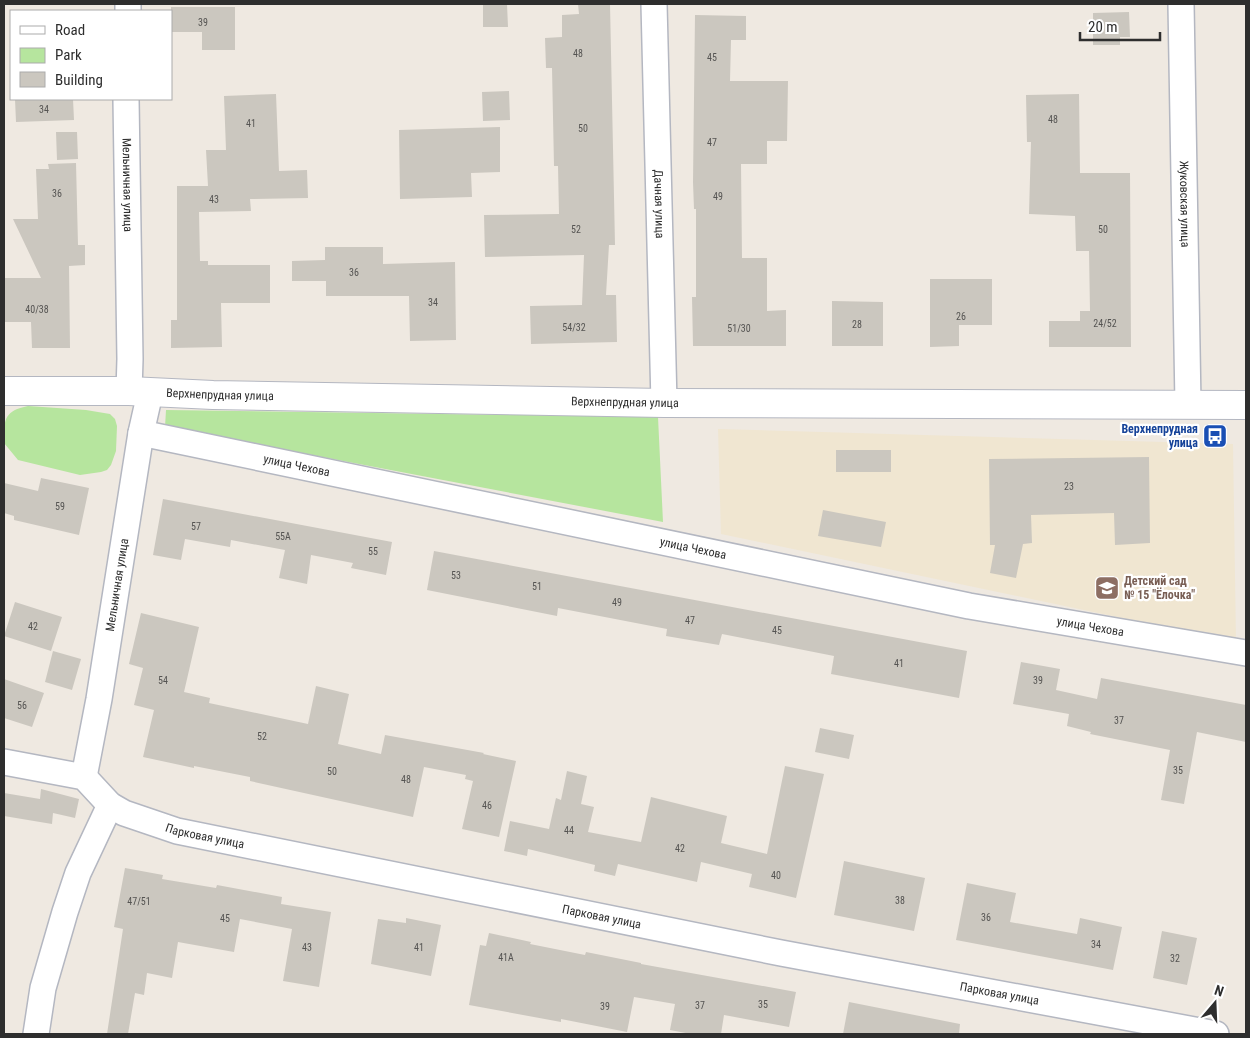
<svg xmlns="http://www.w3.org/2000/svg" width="1250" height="1038" font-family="'Roboto Condensed',sans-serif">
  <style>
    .education { fill: #f0e6d1 }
    .green { fill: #b6e59e }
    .building { fill: #cbc7bf }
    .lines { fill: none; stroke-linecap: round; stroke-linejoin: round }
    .minor-casing { stroke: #b4b7c1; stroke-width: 28 }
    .tertiary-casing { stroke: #b4b7c1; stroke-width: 30 }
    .minor { stroke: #fff; stroke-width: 25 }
    .tertiary { stroke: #fff; stroke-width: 28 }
    .labels { text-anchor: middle; stroke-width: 4.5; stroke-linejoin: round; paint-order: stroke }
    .number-label { font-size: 10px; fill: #555452 }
    .street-label { font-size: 12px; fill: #2e2e2e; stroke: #fff }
    .transit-label { font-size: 12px; font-weight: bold; fill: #164399; stroke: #fff; text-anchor: end }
    .education-label { font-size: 12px; font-weight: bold; fill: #785e54; stroke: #fff; text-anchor: start }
  </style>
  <rect width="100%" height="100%" fill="#efe9e1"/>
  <path class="education" d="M 718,429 L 1233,444 L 1236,642 L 721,534 Z"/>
  <path class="green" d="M 28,406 L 86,410 L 110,414 L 115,419 L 117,426 L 116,451 L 111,465 L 107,470 L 101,472 L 80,475 L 18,460 L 4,443 C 4,421 3,411 28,406 Z
    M 166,410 L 658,417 L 663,522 L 165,427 Z"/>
  <path class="building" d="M 483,4 L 507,4 L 508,27 L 483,27 Z
    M 578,4 L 610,4 L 615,245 L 609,245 L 606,295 L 616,295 L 617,342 L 531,344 L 530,306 L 582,305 L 584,255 L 485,257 L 484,215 L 559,214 L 558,166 L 554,166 L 552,68 L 546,68 L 545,38 L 562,37 L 562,15 L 579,14 Z
    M 171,7 L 235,7 L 235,50 L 202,50 L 202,32 L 171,32 Z
    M 1129,12 L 1130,37 L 1120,37 L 1120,45 L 1093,45 L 1093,13 Z
    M 695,15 L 746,16 L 746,40 L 731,40 L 730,81 L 788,81 L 787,141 L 767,141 L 767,164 L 741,164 L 742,258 L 767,258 L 767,311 L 786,310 L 786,346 L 693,346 L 692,297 L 696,297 L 696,209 L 694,209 L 693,182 Z
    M 509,91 L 510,120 L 483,121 L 482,92 Z
    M 276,94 L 279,171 L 307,170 L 308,198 L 250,199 L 251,211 L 199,212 L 200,261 L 208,261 L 208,265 L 270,265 L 270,303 L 221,303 L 222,347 L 171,348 L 171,320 L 177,320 L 177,186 L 208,186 L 206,150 L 226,150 L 224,96 Z
    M 1079,94 L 1080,173 L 1130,173 L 1131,347 L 1049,347 L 1049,321 L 1080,321 L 1080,311 L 1090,311 L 1089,251 L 1076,251 L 1075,216 L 1029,214 L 1031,142 L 1027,142 L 1026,95 Z
    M 15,99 L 73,99 L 74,120 L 16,122 Z
    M 500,127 L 500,172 L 471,173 L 472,197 L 400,199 L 399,130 Z
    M 56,132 L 77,132 L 78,159 L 57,160 Z
    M 76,163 L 78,245 L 85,245 L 85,265 L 69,266 L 70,348 L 32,348 L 31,322 L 4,322 L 4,278 L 41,278 L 13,219 L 38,219 L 36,169 L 49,169 L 48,164 Z
    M 325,247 L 383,247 L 383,264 L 455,262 L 456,340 L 410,341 L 409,296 L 326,296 L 326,281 L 292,281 L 292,261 L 325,260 Z
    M 930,279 L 992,279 L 992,325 L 959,325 L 959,346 L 930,347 Z
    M 832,301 L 883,302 L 883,346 L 832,346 Z
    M 836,450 L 891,450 L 891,472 L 836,472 Z
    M 1149,457 L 1150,543 L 1115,545 L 1114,513 L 1031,515 L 1032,543 L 1023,544 L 1016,578 L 990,573 L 995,545 L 990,545 L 989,459 Z
    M 41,478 L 89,488 L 79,535 L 14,520 L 14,516 L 4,513 L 4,483 L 38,491 Z
    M 163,499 L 392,542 L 386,575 L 351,568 L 353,563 L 311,555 L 307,584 L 279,578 L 285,550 L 231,540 L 230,547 L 185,539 L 181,560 L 153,555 Z
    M 823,510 L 886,522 L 881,547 L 818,536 Z
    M 434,551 L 967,651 L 959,698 L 831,674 L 834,656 L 722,634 L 719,645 L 666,636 L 667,629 L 558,608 L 557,616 L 427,590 Z
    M 15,602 L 62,617 L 51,651 L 4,636 Z
    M 141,613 L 199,627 L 184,692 L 210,698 L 209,703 L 308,724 L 316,686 L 349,694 L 338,744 L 381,754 L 385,735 L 484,753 L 483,754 L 516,761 L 499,837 L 462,829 L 473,781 L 465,779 L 466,775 L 424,767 L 413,817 L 250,781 L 250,777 L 194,766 L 194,768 L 143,757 L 154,710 L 134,705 L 143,668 L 129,664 Z
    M 53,651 L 81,659 L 72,690 L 45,682 Z
    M 1021,662 L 1060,669 L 1056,690 L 1097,699 L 1101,678 L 1246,705 L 1246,742 L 1197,732 L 1184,804 L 1161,800 L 1170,750 L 1090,734 L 1091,732 L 1067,726 L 1069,714 L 1013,704 Z
    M 4,679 L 44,693 L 32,727 L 4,718 Z
    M 820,728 L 854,735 L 849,759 L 815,752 Z
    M 785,766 L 824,774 L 796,898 L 749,887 L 752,874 L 701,862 L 697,882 L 618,864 L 615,876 L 594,871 L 595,865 L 528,849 L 527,856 L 504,851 L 510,821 L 549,829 L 556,798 L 561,800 L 567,771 L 587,776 L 581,804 L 594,807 L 588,832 L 641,842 L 651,797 L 727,816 L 721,843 L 767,854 Z
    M 41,789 L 79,799 L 75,818 L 53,813 L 52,824 L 4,816 L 4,793 L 40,799 Z
    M 844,861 L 925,878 L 914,931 L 834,915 Z
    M 125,868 L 163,875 L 162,879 L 216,888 L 217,885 L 282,897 L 281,904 L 331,912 L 319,987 L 283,981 L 292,929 L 240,919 L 234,952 L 178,942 L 172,978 L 147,973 L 144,995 L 135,993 L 128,1034 L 107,1034 L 123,929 L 114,927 Z
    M 967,883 L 1016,893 L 1010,922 L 1077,934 L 1080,918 L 1122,927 L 1113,970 L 956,940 Z
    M 406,918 L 441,925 L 431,976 L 371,964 L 378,919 L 406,923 Z
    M 1162,931 L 1197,938 L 1187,985 L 1153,978 Z
    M 489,933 L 531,942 L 530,944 L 585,955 L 586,952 L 641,963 L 641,964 L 796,992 L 789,1027 L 724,1015 L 721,1034 L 691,1034 L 670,1030 L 675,1004 L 634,997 L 627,1032 L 561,1019 L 561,1022 L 469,1005 L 480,945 L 486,946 Z
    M 849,1002 L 960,1024 L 959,1034 L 843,1034 Z"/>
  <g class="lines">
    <defs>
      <g id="minor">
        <path id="s1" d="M 654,4 L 664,403"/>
        <path id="s2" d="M 1181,4 L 1188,404"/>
        <path d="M 128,11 L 128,4"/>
        <path id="s3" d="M 126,99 L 130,359 L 129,391"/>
        <path id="s4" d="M 141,433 L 969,606 L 1246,653"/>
        <path id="s5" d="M 4,762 L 84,777 L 110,805 L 124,813 L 177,831 L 781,953 L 1216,1034"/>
        <path id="s6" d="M 84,777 L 99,699 L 141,433 L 150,393"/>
        <path d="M 36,1034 L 43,988 L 65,912 L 78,873 L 110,805"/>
      </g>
      <g id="tertiary">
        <path id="s7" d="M 4,391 L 129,391 L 213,395 L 664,403 L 1246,405"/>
      </g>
    </defs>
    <use href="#minor" class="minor-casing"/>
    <use href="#tertiary" class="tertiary-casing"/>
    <use href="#minor" class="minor"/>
    <use href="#tertiary" class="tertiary"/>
  </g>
  <defs>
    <symbol id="bus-square" viewBox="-11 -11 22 22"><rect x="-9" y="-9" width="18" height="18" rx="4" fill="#1a4fb4" stroke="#fff"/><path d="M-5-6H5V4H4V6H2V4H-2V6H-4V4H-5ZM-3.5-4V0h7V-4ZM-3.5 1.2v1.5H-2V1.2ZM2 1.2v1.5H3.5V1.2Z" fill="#fff"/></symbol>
    <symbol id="school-square" viewBox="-11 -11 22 22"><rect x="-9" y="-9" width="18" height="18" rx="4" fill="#8d6e63" stroke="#fff"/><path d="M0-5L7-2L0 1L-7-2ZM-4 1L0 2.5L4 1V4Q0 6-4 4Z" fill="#fff"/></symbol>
  </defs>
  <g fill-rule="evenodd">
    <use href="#bus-square" x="1201" y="422" width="28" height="28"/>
    <use href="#school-square" x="1093" y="574" width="28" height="28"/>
  </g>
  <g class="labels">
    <g class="number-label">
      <text x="203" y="26">39</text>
      <text x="578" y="57">48</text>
      <text x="712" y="61">45</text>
      <text x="44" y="113">34</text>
      <text x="1053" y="123">48</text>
      <text x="251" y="127">41</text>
      <text x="583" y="132">50</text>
      <text x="712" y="146">47</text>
      <text x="57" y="197">36</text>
      <text x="718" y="200">49</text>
      <text x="214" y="203">43</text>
      <text x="576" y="233">52</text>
      <text x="1103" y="233">50</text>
      <text x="354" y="276">36</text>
      <text x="433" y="306">34</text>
      <text x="37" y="313">40/38</text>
      <text x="961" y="320">26</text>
      <text x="1105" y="327">24/52</text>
      <text x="857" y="328">28</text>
      <text x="574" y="331">54/32</text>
      <text x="739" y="332">51/30</text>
      <text x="1069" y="490">23</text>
      <text x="60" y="510">59</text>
      <text x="196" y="530">57</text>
      <text x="283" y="540">55А</text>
      <text x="373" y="555">55</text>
      <text x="456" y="579">53</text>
      <text x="537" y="590">51</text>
      <text x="617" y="606">49</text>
      <text x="690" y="624">47</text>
      <text x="33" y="630">42</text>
      <text x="777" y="634">45</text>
      <text x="899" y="667">41</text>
      <text x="163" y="684">54</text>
      <text x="1038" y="684">39</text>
      <text x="22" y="709">56</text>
      <text x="1119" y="724">37</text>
      <text x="262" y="740">52</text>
      <text x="1178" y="774">35</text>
      <text x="332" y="775">50</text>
      <text x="406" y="783">48</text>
      <text x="487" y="809">46</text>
      <text x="569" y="834">44</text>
      <text x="680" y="852">42</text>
      <text x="776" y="879">40</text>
      <text x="900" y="904">38</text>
      <text x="139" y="905">47/51</text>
      <text x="986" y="921">36</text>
      <text x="225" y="922">45</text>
      <text x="1096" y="948">34</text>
      <text x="307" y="951">43</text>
      <text x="419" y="951">41</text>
      <text x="506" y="961">41А</text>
      <text x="1175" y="962">32</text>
      <text x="763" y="1008">35</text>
      <text x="700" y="1009">37</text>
      <text x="605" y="1010">39</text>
    </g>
    <g class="street-label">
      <text dy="4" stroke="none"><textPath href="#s3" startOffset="86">Мельничная улица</textPath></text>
      <text dy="4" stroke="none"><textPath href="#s1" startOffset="200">Дачная улица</textPath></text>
      <text dy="4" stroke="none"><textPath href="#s2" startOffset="200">Жуковская улица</textPath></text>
      <text dy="4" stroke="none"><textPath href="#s7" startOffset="216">Верхнепрудная улица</textPath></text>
      <text dy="4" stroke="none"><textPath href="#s7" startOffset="621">Верхнепрудная улица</textPath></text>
      <text dy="4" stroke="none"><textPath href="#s4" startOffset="159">улица Чехова</textPath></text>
      <text dy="4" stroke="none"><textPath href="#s4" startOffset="564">улица Чехова</textPath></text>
      <text dy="4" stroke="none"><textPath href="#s6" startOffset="195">Мельничная улица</textPath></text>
      <text dy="4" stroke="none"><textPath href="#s4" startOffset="969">улица Чехова</textPath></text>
      <text dy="4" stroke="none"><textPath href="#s5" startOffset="220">Парковая улица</textPath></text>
      <text dy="4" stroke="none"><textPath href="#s5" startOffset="625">Парковая улица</textPath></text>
      <text dy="4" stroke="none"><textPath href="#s5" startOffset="1030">Парковая улица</textPath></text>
    </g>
    <g class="transit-label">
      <text x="1198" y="433">Верхнепрудная<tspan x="1198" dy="14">улица</tspan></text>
    </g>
    <g class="education-label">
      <text x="1124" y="585">Детский сад<tspan x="1124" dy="14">№ 15 "Ёлочка"</tspan></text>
    </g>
  </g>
  <rect width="1250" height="1038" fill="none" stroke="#2e2e2e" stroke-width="10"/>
  <rect x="10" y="10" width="162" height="90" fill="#ffffff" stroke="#ababab"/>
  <rect x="20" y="26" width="25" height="8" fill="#ffffff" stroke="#ababab"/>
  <text x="55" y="35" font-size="15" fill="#2e2e2e">Road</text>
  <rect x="20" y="48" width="25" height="15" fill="#b6e59e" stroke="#ababab"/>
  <text x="55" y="60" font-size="15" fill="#2e2e2e">Park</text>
  <rect x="20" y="72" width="25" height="15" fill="#cbc7bf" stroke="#ababab"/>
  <text x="55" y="85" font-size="15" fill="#2e2e2e">Building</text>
  <g transform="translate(1215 1003) rotate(19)" stroke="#ffffff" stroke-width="4" paint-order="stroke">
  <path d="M0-4L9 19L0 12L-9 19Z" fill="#2e2e2e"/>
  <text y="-8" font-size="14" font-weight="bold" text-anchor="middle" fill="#2e2e2e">N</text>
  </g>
  <path d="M1080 32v8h80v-8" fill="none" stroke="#2e2e2e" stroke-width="2.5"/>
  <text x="1088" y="32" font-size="15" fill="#2e2e2e" stroke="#ffffff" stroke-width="4" paint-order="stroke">20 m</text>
</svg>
